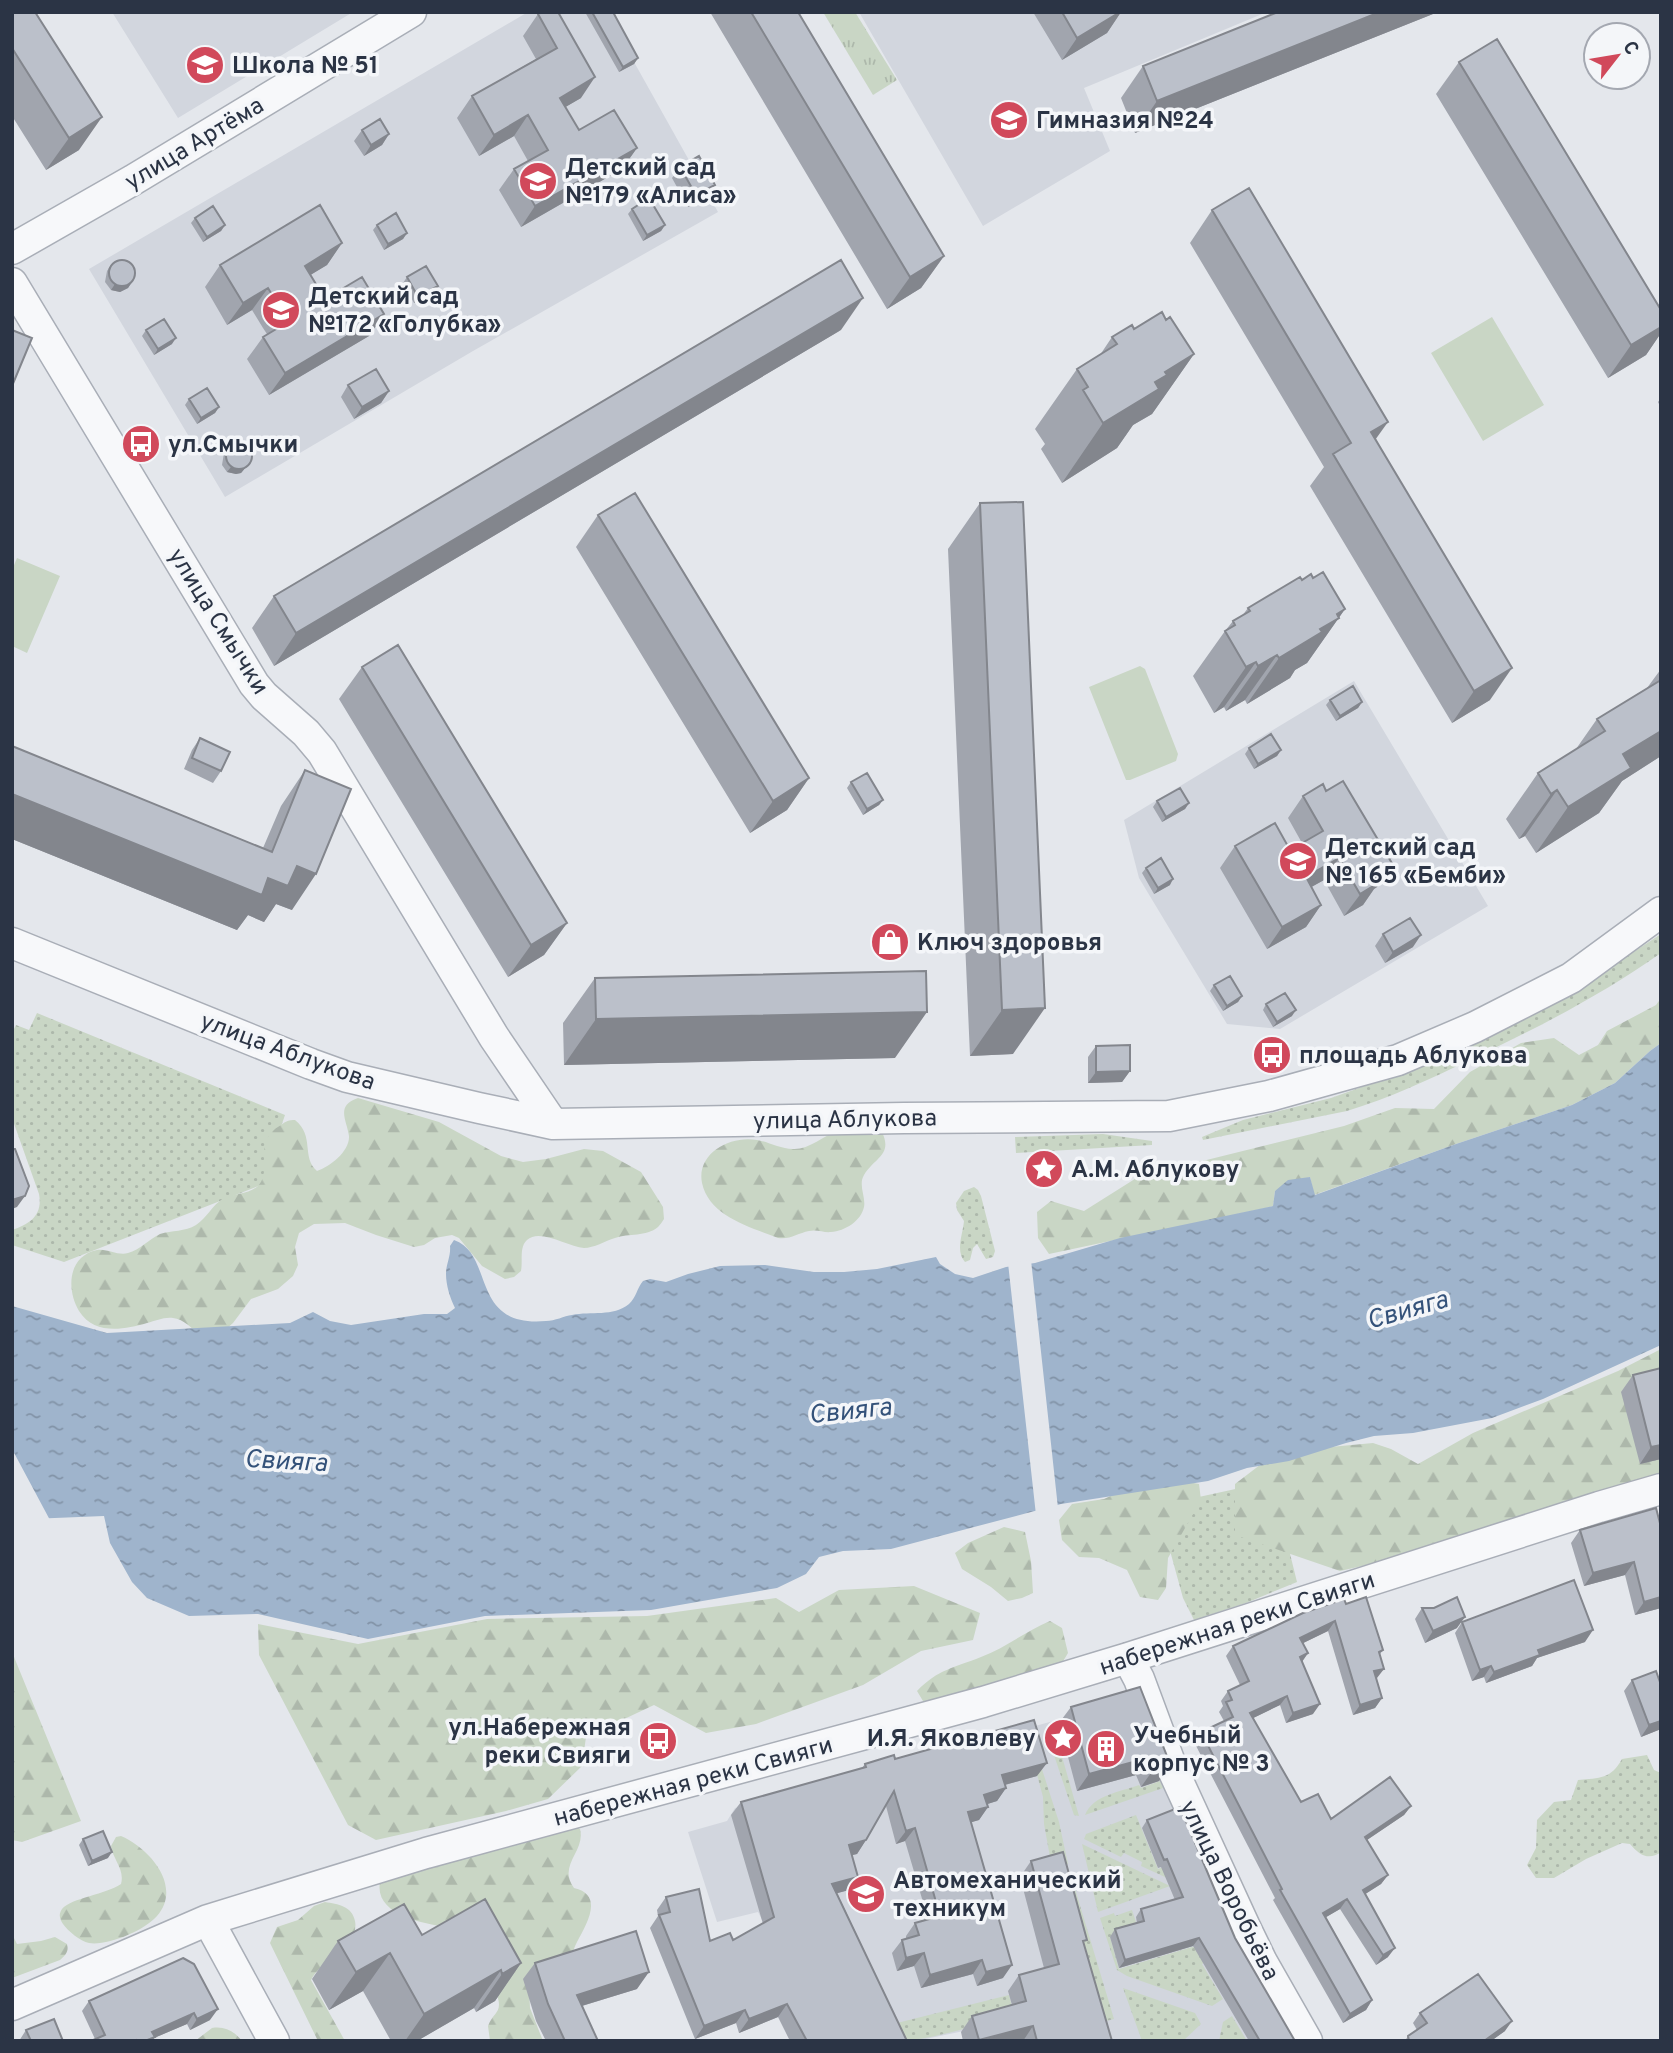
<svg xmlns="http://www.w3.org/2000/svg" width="1673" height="2053" font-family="Overpass,sans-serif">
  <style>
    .built { fill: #d2d6de }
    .grass { fill: url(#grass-dots) }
    .forest { fill: url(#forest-firs) }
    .park { fill: url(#park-tufts) }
    .pitch { fill: #c9d6c5 }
    .water { fill: url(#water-ripples) }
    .pier { fill: #e4e7ec }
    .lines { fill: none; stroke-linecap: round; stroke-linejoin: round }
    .minor-casing { stroke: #a9aeb7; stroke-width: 33 }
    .minor { stroke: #f7f8fa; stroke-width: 30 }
    .wall { fill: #a1a5ae }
    .shaded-wall { fill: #83868d }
    .building { fill: #bbc0ca; stroke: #83868d; stroke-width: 2 }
    .labels { text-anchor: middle; stroke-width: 7; stroke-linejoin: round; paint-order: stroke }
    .poi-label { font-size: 24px; font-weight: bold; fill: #2b3445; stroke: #f4f6f9; text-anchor: start }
    .street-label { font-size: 24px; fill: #2b3445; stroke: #f4f6f9 }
    .water-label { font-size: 26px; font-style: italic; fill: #34527a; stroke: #f4f6f9 }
  </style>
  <defs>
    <pattern id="grass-dots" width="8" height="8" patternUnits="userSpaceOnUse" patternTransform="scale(1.75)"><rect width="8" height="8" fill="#c9d6c5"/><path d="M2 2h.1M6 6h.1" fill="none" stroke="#adb8ab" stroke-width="1.8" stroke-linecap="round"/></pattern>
    <pattern id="forest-firs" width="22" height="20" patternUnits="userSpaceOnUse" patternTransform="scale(1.75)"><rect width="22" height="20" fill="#c9d6c5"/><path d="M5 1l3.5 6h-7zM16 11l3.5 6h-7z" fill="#adb8ab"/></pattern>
    <pattern id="park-tufts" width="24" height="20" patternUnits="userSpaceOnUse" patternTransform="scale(1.75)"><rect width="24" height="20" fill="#c9d6c5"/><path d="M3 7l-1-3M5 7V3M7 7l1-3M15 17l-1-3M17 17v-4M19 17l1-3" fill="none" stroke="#adb8ab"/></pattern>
    <pattern id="water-ripples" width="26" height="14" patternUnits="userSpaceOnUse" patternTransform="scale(1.75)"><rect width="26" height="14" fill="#9fb4cc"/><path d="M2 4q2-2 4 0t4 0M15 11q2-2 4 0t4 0" fill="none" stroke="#8293a7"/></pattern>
  </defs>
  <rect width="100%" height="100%" fill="#e4e7ec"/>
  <path class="built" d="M 112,12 L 353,12 L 178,118 Z
    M 528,12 L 606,12 L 718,212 L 473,351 L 225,497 L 89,269 Z
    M 859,12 L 1267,12 L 1084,88 L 1110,151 L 983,226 Z
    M 1354,681 L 1488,906 L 1280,1029 L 1227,1024 L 1139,878 L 1124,820 Z
    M 1130,1700 L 1288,2041 L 1064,2041 L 1054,2006 L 959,2032 L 916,2041 L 892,2041 L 786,1966 L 758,1912 L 717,1922 L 688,1832 L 727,1821 L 735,1808 Z"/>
  <path class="grass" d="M 1661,934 L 1661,953 C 1600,996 1537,1028 1470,1060 C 1430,1079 1390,1098 1347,1111 L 1203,1140 L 1202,1137 L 1243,1120 L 1331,1098 L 1387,1078 L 1600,974 Z
    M 37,1013 L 285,1115 L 261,1185 L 64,1262 L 12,1245 L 12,1230 C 30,1224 43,1215 39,1194 L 12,1118 L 12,1033 L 16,1025 L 29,1030 Z
    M 1103,1134 L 1152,1141 L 1152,1145 L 1016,1153 L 1015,1137 Z
    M 974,1187 L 978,1190 L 981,1196 L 995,1251 L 993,1257 L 986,1259 L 977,1244 L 973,1248 L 970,1260 L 965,1262 C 955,1251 963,1234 964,1221 L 957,1210 L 956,1203 L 964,1191 Z
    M 1272,1481 L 1297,1582 L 1246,1603 L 1194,1620 L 1183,1598 L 1169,1547 L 1185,1500 Z
    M 1053,1725 L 1079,1816 L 1074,1815 L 1045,1728 Z
    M 1030,1732 L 1059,1822 L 1068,1864 L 1052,1868 L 1044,1824 L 1043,1797 L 1026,1733 Z
    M 1647,1755 L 1654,1770 L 1661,1773 L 1661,1852 C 1649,1861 1639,1855 1630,1844 L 1622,1843 L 1586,1859 L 1554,1878 L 1536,1878 L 1527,1865 L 1536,1848 L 1537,1820 L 1554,1802 L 1571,1800 L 1578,1780 C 1600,1778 1611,1779 1622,1759 Z
    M 1160,1781 L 1163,1788 L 1085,1815 C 1093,1795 1120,1792 1139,1785 L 1141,1788 Z
    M 1136,1815 L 1158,1869 L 1191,1856 L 1167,1878 L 1141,1866 L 1142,1862 L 1124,1853 L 1121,1857 L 1084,1839 L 1086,1834 Z
    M 1082,1844 L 1170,1886 L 1098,1912 Z
    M 1070,1872 L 1114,2019 L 1098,2023 L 1059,1875 Z
    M 1132,1910 L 1138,1928 L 1110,1937 L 1119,1969 L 1225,1937 L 1230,1947 L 1202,1964 L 1223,1999 L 1212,2006 L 1127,1976 L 1117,1970 L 1100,1918 L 1114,1913 L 1115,1916 Z
    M 1123,1988 L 1195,2013 L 1201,2024 L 1183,2041 L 1142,2041 Z
    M 1009,1995 L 1014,2014 C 975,2025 933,2041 892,2041 L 885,2026 Z
    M 1232,2016 L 1247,2041 L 1219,2041 L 1223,2022 Z"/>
  <path class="forest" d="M 1661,998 L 1661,1043 L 1650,1051 L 1615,1083 L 1572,1105 L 1456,1144 L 1314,1195 L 1310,1177 L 1275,1191 L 1273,1206 L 1266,1208 L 1049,1254 L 1038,1238 L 1037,1212 L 1051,1201 L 1084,1211 L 1138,1177 L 1344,1126 L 1395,1108 L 1434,1109 L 1470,1072 L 1521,1043 L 1554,1038 L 1579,1055 L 1598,1045 L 1607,1031 L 1656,1005 Z
    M 358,1098 L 439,1122 L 501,1156 L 523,1162 L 546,1159 L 584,1149 L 603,1151 L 641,1172 L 663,1207 L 664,1219 C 662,1222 660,1225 658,1227 C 646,1237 629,1233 615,1238 C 605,1241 594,1248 584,1248 C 568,1247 540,1228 527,1240 C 519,1247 523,1261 521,1271 L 514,1277 L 505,1279 L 482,1266 L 459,1238 L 452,1235 L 435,1238 L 424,1245 L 414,1247 L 376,1235 L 345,1223 L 314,1224 L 299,1233 L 295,1247 L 298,1265 L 293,1276 L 278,1289 L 251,1299 L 233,1323 L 225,1330 L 199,1335 C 192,1328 183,1319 173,1318 C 163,1317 156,1321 147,1323 C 123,1330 94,1335 79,1311 C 66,1289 68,1256 97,1250 C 107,1248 118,1256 128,1253 C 140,1250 149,1239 160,1234 C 172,1230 185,1232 196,1225 C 207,1218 212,1205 223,1199 C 234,1193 248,1195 258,1186 C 274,1169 250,1143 281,1125 C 286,1121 289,1120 295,1120 C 315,1136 301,1157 317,1171 C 330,1167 350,1151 349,1136 C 347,1120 335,1106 358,1098 Z
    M 838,1130 L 881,1130 C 894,1155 875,1157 864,1175 C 858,1185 866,1197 864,1207 C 861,1221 845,1231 831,1232 C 824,1233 817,1229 809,1231 C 798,1233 790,1240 778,1238 C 750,1227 709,1216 702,1183 C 696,1153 731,1135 757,1140 C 769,1142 780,1149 793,1149 C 808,1150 824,1136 838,1130 Z
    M 1661,1349 L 1661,1475 L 1419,1553 L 1340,1571 L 1235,1535 L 1235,1484 L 1277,1452 L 1373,1443 L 1391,1449 L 1418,1464 L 1473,1433 L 1618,1371 Z
    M 1167,1478 L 1199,1484 L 1201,1500 L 1168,1558 L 1166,1588 L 1158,1600 L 1140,1597 L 1127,1570 L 1099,1558 L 1079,1557 L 1062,1540 L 1059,1520 L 1072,1504 L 1104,1499 L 1143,1481 Z
    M 1004,1527 L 1025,1532 L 1031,1561 L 1033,1593 L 1022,1598 L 1008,1601 L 991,1587 L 962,1569 L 955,1553 L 968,1543 Z
    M 914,1586 L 980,1613 L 973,1640 L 921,1651 L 863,1685 L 756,1724 L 706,1733 L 654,1705 L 586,1737 L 582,1766 L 548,1799 L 506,1811 L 376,1840 L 348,1825 L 259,1655 L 258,1624 L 358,1644 L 487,1619 L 647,1616 L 776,1598 L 799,1612 L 839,1590 Z
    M 1050,1621 L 1062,1628 L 1068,1653 L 1059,1668 L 934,1704 L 923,1701 L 917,1691 C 938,1669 954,1668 981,1657 C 1005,1648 1026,1631 1050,1621 Z
    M 12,1652 L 81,1821 L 22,1842 L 12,1840 Z
    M 570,1822 L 580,1829 C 586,1851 557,1865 574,1888 C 605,1895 586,1925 577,1942 C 574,1947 573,1953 570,1958 C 563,1968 540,1980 529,1988 L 530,2008 L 543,2041 L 490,2041 L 488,2026 C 494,2011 503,2013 497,1995 L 446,1927 C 422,1923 370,1914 381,1878 Z
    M 121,1836 C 149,1848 183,1886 157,1916 C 144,1931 107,1946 89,1943 C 80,1941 68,1931 63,1924 C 60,1919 58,1915 62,1909 C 71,1898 107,1894 121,1884 C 125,1869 113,1860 111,1846 L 116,1837 Z
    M 325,1902 C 338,1904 352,1906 355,1921 C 360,1946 321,1960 311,1980 L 345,2041 L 318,2041 L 270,1943 L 277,1927 L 298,1920 L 314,1906 Z
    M 12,1934 L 17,1944 L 41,1941 L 55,1937 L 67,1944 C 69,1951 66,1955 60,1960 L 12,1978 Z
    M 212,2028 C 225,2026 234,2031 242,2041 L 195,2041 Z"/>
  <path class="park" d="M 823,12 L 855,12 L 897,80 L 873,95 Z"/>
  <path class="pitch" d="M 1492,317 L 1544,405 L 1483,441 L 1431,353 Z
    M 17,558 L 60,576 L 27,653 L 12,646 L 12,570 Z
    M 1140,666 L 1145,669 L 1178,754 L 1176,761 L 1130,780 L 1126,780 L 1089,687 Z"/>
  <path class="water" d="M 1661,1043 L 1661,1345 L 1543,1399 L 1492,1418 L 1413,1433 L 1374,1436 L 1346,1443 L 1289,1461 L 1247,1468 L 1208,1481 L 1061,1504 L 891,1549 L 843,1551 L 819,1557 L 806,1574 L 777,1588 L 651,1610 L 485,1616 L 368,1639 L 258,1614 L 189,1616 L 147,1598 L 132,1582 L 110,1543 L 104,1516 L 30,1519 L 12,1530 L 12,1306 L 107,1333 L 290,1323 L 313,1312 L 330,1321 L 351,1325 L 424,1314 L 447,1314 L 455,1308 C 450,1298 446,1285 446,1274 C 446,1264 451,1256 450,1246 L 454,1240 C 495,1254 469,1328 546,1321 C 555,1321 564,1316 572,1315 C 591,1311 613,1317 629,1304 C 636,1298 637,1288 643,1281 L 650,1279 L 666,1282 L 688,1274 L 720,1266 L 765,1265 L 814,1272 L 844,1272 L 877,1269 L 936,1257 L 940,1264 L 955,1274 L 973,1278 L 1006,1267 L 1035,1263 L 1120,1238 L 1273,1206 L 1275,1191 L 1288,1180 L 1310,1177 L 1315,1195 L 1456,1144 L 1572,1105 L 1615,1083 L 1650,1051 Z"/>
  <path class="pier" d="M 1031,1260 L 1058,1508 L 1036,1515 L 1008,1263 Z
    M 12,1449 L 51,1522 L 31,1522 L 12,1534 Z"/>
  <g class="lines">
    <defs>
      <path id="minor" d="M 12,249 L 133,180 L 411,12
        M 12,283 L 254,684 L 264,696 L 306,733 L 322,752 L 494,1037 L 553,1124
        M 12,943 L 311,1064 L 347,1077 L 479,1108 L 553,1124 L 904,1118 L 1169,1116 L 1269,1096 L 1398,1060 L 1475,1027 L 1571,978 L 1661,912
        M 1128,1658 L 1139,1679 L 1172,1768 L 1245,1927 L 1262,1962 L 1307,2041
        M 208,1920 L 274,2041
        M 12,2005 L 208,1920 L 426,1853 L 983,1702 L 1128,1658 L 1599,1507 L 1661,1489"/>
    </defs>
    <use href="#minor" class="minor-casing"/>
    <use href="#minor" class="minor"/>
  </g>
  <path class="wall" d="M 12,12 L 79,150 L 46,170 L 12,116 Z
    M 542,12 L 581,98 L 565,107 L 579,130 L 637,148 L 622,169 L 521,227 L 499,190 L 514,169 L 528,161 L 514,136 L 479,156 L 457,118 L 472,96 L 536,59 L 523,36 L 538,14 Z
    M 585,12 L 613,12 L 638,58 L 634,64 L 619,72 Z
    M 710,12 L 798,12 L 944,256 L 921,288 L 887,309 Z
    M 1033,12 L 1121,12 L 1107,33 L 1062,60 Z
    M 1278,12 L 1438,12 L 1135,133 L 1121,98 L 1143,66 Z
    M 1459,62 L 1661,327 L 1661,333 L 1646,355 L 1608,378 L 1436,94 Z
    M 362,130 L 389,134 L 382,145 L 364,156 L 354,141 Z
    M 680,167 L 707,196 L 688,207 L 672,178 Z
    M 632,209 L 665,225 L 661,231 L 643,241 L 628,214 Z
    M 1212,210 L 1376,439 L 1490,700 L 1452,723 L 1310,486 L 1324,467 L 1190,243 Z
    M 195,218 L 225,225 L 221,231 L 203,242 L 191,223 Z
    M 377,225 L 407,233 L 403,239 L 384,250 L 373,230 Z
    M 342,243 L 327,265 L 310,275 L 325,299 L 384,314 L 369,336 L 269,395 L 247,359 L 263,337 L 267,334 L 263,328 L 252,310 L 227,325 L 205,287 L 220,265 Z
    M 111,265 L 132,282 L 128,288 L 120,292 L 111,290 L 105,282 L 107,271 Z
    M 407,277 L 438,286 L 434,291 L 414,303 L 403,283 Z
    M 1166,320 L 1194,354 L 1152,414 L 1133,425 L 1117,448 L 1062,483 L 1041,449 L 1045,444 L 1035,429 L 1077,369 L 1100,355 L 1112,337 L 1134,329 Z
    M 146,330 L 172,344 L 154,355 L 142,336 Z
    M 841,330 L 274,666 L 252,628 L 274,596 Z
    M 348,385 L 389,391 L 381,403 L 354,419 L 341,397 Z
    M 1661,398 L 1661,408 L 1658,402 Z
    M 189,399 L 219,407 L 215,413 L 197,424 L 185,405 Z
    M 228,448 L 251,461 L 241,473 L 236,474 L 227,472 L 222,465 L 224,453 Z
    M 980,503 L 1013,1054 L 970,1056 L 948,549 Z
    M 598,515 L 809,778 L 787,810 L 750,833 L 576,547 Z
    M 1313,578 L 1345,609 L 1307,663 L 1295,670 L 1290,678 L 1247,704 L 1245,700 L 1226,711 L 1224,707 L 1214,713 L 1193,676 L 1225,631 L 1233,621 L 1242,616 L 1248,608 L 1302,580 Z
    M 362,667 L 567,923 L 544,955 L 508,977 L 339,699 Z
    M 1661,669 L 1661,756 L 1622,781 L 1599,813 L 1536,853 L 1525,836 L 1519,839 L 1506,819 L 1538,773 L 1576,749 L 1597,719 L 1647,688 Z
    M 1330,700 L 1362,702 L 1358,708 L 1336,721 L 1326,705 Z
    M 200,738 L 221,771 L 213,783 L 184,769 L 192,750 Z
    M 12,746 L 263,848 L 281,806 L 305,770 L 292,910 L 276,904 L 264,922 L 248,915 L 237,930 L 12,839 Z
    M 1249,748 L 1281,750 L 1277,756 L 1254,769 L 1245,754 Z
    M 851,782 L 883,800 L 879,805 L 863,815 L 847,788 Z
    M 1303,796 L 1377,887 L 1374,889 L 1363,905 L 1344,916 L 1324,880 L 1311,887 L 1321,905 L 1306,927 L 1267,949 L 1220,868 L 1235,846 L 1290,850 L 1302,843 L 1288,818 Z
    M 1157,801 L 1189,803 L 1185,809 L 1162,822 L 1153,807 Z
    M 1146,868 L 1170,885 L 1154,894 L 1142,873 Z
    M 1383,934 L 1413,947 L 1385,963 L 1375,946 Z
    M 595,978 L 895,1058 L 564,1065 L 563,1023 Z
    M 1214,985 L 1242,996 L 1238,1002 L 1223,1011 L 1210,991 Z
    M 1266,1004 L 1292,1016 L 1273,1027 L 1263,1010 Z
    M 1096,1046 L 1130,1071 L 1122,1082 L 1088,1083 L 1088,1057 Z
    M 1661,1368 L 1661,1459 L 1640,1464 L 1621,1392 L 1633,1375 Z
    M 1661,1527 L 1661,1608 L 1635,1615 L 1625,1575 L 1584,1586 L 1571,1543 L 1580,1530 Z
    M 1346,1604 L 1383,1650 L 1380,1654 L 1376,1679 L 1382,1698 L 1375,1708 L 1353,1715 L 1328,1631 L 1303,1643 L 1308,1653 L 1302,1662 L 1313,1714 L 1286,1723 L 1280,1705 L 1253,1718 L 1301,1802 L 1331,1819 L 1411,1806 L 1404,1815 L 1367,1840 L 1388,1875 L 1381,1884 L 1365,1894 L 1388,1957 L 1376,1965 L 1340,1909 L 1326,1917 L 1372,2000 L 1366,2010 L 1343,2023 L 1273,1900 L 1275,1898 L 1194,1742 L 1201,1732 L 1224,1721 L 1219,1712 L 1223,1706 L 1221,1701 L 1228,1691 L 1240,1685 L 1226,1656 L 1233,1646 Z
    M 1422,1608 L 1434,1608 L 1457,1628 L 1425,1643 L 1415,1619 Z
    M 1462,1622 L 1585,1642 L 1537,1658 L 1532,1666 L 1486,1683 L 1484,1677 L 1472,1681 L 1455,1633 Z
    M 1632,1680 L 1661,1685 L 1661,1729 L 1641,1737 L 1624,1691 Z
    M 1071,1707 L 1170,1764 L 1159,1781 L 1141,1787 L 1136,1775 L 1077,1791 L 1059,1723 Z
    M 895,1759 L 1037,1776 L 1005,1785 L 1006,1788 L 997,1801 L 987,1804 L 988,1807 L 979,1820 L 971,1822 L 1003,1978 L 977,1986 L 973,1974 L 921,1988 L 914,1966 L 897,1971 L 892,1953 L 902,1940 L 906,1939 L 906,1936 L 915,1923 L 928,1919 L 905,1841 L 896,1844 L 886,1806 L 866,1840 L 857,1854 L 852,1855 L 858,1877 L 849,1890 L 837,1893 L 907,2041 L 790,2041 L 778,2017 L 739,2033 L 736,2023 L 695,2039 L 650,1928 L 658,1916 L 657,1910 L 666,1897 L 710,1941 L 733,1940 L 763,1924 L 731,1815 L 741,1802 L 862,1768 L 865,1764 Z
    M 1147,1820 L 1235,1938 L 1295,2041 L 1249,2041 L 1193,1946 L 1119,1968 L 1110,1937 L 1115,1929 L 1137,1923 L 1136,1917 L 1141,1909 L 1175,1900 L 1161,1867 L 1158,1868 L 1142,1828 Z
    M 83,1839 L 108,1858 L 88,1866 L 79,1845 Z
    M 1031,1861 L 1084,1945 L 1112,2041 L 963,2041 L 961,2032 L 972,2016 L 1012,2005 L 1008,1991 L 1019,1975 L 1044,1968 L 1020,1877 Z
    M 422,1935 L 521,1963 L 495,2001 L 476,2012 L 474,2008 L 417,2041 L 391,2041 L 363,1991 L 329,2010 L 312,1979 L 338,1941 Z
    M 183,1958 L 210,2020 L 190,2030 L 187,2024 L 154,2038 L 152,2041 L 91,2041 L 95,2039 L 82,2011 L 89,2001 Z
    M 535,1963 L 637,1989 L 582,2006 L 598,2041 L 546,2041 L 536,2021 L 523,1979 Z
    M 1420,2013 L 1505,2031 L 1491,2041 L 1405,2041 L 1408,2036 L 1417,2030 L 1413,2023 Z
    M 26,2030 L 63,2041 L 19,2041 Z"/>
  <path class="shaded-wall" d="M 1120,12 L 1121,12 L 1107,33 L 1062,60 L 1077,38 Z
    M 1380,12 L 1438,12 L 1135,133 L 1157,101 Z
    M 638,58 L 634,64 L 619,72 L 623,67 Z
    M 595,77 L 581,98 L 545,119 L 560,98 Z
    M 528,115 L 514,136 L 479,156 L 494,135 Z
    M 102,117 L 79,150 L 46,170 L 69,138 Z
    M 389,134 L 382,145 L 364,156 L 371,145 Z
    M 637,148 L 622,169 L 521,227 L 535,206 Z
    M 715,185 L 707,196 L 688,207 L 696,195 Z
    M 225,225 L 221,231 L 203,242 L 207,237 Z
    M 665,225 L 661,231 L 643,241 L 647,235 Z
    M 407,233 L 403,239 L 384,250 L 388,244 Z
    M 342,243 L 327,265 L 289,288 L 305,266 Z
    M 944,256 L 921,288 L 887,309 L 910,277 Z
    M 132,282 L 128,288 L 120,292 L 111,290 L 115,284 Z
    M 438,286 L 434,291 L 414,303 L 418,297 Z
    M 268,288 L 252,310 L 227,325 L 243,303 Z
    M 863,298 L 841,330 L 274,666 L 296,633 Z
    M 384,314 L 369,336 L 269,395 L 285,373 Z
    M 1661,327 L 1661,333 L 1646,355 L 1608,378 L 1631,345 Z
    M 176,338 L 172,344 L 154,355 L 158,349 Z
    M 1194,354 L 1152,414 L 1133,425 L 1117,448 L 1062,483 L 1103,423 L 1155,382 L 1165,372 Z
    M 389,391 L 381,403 L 354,419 L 362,407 Z
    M 219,407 L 215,413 L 197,424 L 201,418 Z
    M 1388,422 L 1365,454 L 1371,432 Z
    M 251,461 L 241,473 L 236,474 L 227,472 L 231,467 Z
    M 1345,609 L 1307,663 L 1295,670 L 1290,678 L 1247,704 L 1279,658 L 1320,629 L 1337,614 Z
    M 1277,655 L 1245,700 L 1226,711 L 1258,666 Z
    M 1256,662 L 1224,707 L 1214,713 L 1246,667 Z
    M 1512,668 L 1490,700 L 1452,723 L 1474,691 Z
    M 1362,702 L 1358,708 L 1336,721 L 1340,716 Z
    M 1661,731 L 1661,756 L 1622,781 L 1599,813 L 1536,853 L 1568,807 L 1623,754 Z
    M 1281,750 L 1277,756 L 1254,769 L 1258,764 Z
    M 809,778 L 787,810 L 750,833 L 773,801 Z
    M 1557,790 L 1525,836 L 1519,839 L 1551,794 Z
    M 12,794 L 268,878 L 297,866 L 316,874 L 292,910 L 276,904 L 264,922 L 248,915 L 237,930 L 12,839 Z
    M 883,800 L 879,805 L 863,815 L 867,809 Z
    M 1189,803 L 1185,809 L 1162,822 L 1166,817 Z
    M 1339,858 L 1324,880 L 1290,899 L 1306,877 Z
    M 1393,865 L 1377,887 L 1374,889 L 1363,905 L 1344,916 L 1374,876 Z
    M 1173,879 L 1170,885 L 1154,894 L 1158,888 Z
    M 1321,905 L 1306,927 L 1267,949 L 1282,927 Z
    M 567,923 L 544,955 L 508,977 L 531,945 Z
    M 1421,935 L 1413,947 L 1385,963 L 1393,952 Z
    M 1242,996 L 1238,1002 L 1223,1011 L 1227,1006 Z
    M 1045,1008 L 1013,1054 L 970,1056 L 1002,1010 Z
    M 1296,1010 L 1292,1016 L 1273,1027 L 1277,1022 Z
    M 927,1012 L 895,1058 L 564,1065 L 596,1019 Z
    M 1130,1071 L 1122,1082 L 1088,1083 L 1096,1072 Z
    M 25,1196 L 17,1207 L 12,1209 L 12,1200 Z
    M 1661,1445 L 1661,1459 L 1640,1464 L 1651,1447 Z
    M 1634,1562 L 1625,1575 L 1584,1586 L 1593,1573 Z
    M 1661,1597 L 1661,1608 L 1635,1615 L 1644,1602 Z
    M 1465,1617 L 1457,1628 L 1425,1643 L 1433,1631 Z
    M 1335,1621 L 1328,1631 L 1293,1648 L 1300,1638 Z
    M 1593,1630 L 1585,1642 L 1537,1658 L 1532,1666 L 1486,1683 L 1494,1672 L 1538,1650 Z
    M 1308,1653 L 1301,1663 L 1300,1657 Z
    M 1491,1666 L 1484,1677 L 1472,1681 L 1480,1670 Z
    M 1384,1669 L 1377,1678 L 1367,1681 L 1374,1671 Z
    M 1287,1696 L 1280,1705 L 1243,1723 L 1250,1713 Z
    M 1382,1698 L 1375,1708 L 1353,1715 L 1360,1705 Z
    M 1320,1704 L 1313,1714 L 1286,1723 L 1293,1713 Z
    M 1661,1721 L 1661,1729 L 1641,1737 L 1649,1725 Z
    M 1148,1758 L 1136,1775 L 1077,1791 L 1089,1774 Z
    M 1047,1763 L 1037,1776 L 993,1788 L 1002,1775 Z
    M 1170,1764 L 1159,1781 L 1141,1787 L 1153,1770 Z
    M 1006,1788 L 997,1801 L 975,1808 L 984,1795 Z
    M 1411,1806 L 1404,1815 L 1358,1846 L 1365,1837 Z
    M 988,1807 L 979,1820 L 959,1826 L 968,1812 Z
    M 915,1828 L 905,1841 L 896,1844 L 906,1831 Z
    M 866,1840 L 857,1854 L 840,1858 L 849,1845 Z
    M 112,1852 L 108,1858 L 88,1866 L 92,1861 Z
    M 1388,1875 L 1381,1884 L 1356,1900 L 1363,1890 Z
    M 858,1877 L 849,1890 L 823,1897 L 832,1884 Z
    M 1347,1899 L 1340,1909 L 1316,1923 L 1323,1913 Z
    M 1199,1938 L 1193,1946 L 1119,1968 L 1125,1960 Z
    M 1395,1948 L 1388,1957 L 1376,1965 L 1383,1955 Z
    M 390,1953 L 363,1991 L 329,2010 L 356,1972 Z
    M 924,1953 L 914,1966 L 897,1971 L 906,1958 Z
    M 982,1960 L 973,1974 L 921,1988 L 930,1975 Z
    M 521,1963 L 495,2001 L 476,2012 L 502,1974 Z
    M 1012,1965 L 1003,1978 L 977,1986 L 986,1972 Z
    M 501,1970 L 474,2008 L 417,2041 L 405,2041 L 424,2014 Z
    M 649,1972 L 637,1989 L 565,2011 L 577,1995 Z
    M 1372,2000 L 1366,2010 L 1343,2023 L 1350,2014 Z
    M 787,2004 L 778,2017 L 739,2033 L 749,2019 Z
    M 218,2009 L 210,2020 L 190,2030 L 197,2019 Z
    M 745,2010 L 736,2023 L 695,2039 L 704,2026 Z
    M 194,2013 L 187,2024 L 154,2038 L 152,2041 L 145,2041 L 152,2032 Z
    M 1512,2021 L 1505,2031 L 1491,2041 L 1484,2041 Z
    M 1033,2026 L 1023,2041 L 978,2041 Z"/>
  <path class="building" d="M 12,12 L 35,12 L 102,117 L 69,138 L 12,48 Z
    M 542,12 L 558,12 L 595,77 L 560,98 L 579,130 L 614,110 L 637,148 L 535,206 L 514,169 L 548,150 L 528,115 L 494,135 L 472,96 L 557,48 L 538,14 Z
    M 592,12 L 613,12 L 638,58 L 623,67 Z
    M 751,12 L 798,12 L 944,256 L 910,277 Z
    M 1062,12 L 1120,12 L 1077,38 Z
    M 1278,12 L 1380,12 L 1157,101 L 1143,66 Z
    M 1497,39 L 1661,310 L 1661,327 L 1631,345 L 1459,62 Z
    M 380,119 L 389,134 L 371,145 L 362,130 Z
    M 699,156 L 715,185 L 696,195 L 680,167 Z
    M 1249,188 L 1388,422 L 1371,432 L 1512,668 L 1474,691 L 1333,454 L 1351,443 L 1212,210 Z
    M 649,198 L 665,225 L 647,235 L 632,209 Z
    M 320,205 L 342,243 L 305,266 L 325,299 L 362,277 L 384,314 L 285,373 L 263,337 L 288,322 L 279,306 L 268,288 L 243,303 L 220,265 Z
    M 213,206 L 225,225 L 207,237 L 195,218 Z
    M 396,213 L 407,233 L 388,244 L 377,225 Z
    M 841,260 L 863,298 L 296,633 L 274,596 Z
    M109 273a13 13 0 1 1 26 0a13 13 0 1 1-26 0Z
    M 426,266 L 438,286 L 418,297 L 407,277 Z
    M 1162,312 L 1166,320 L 1170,317 L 1194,354 L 1165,372 L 1167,375 L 1155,382 L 1159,389 L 1103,423 L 1083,390 L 1088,387 L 1077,369 L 1117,344 L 1112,337 L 1132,325 L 1134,329 Z
    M 164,319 L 176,338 L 158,349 L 146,330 Z
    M 12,330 L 32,338 L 12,386 Z
    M 376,369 L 389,391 L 362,407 L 348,385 Z
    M 207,388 L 219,407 L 201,418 L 189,399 Z
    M226 456a13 13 0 1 1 26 0a13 13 0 1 1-26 0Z
    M 635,493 L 809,778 L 773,801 L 598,515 Z
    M 1023,502 L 1045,1008 L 1002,1010 L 980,503 Z
    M 1323,572 L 1345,609 L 1337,614 L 1339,618 L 1320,629 L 1322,632 L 1279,658 L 1277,655 L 1258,666 L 1256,662 L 1246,667 L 1225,631 L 1235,625 L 1233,621 L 1250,611 L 1248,608 L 1300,577 L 1302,580 L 1311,574 L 1313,578 Z
    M 398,645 L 567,923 L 531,945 L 362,667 Z
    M 1661,680 L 1661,731 L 1623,754 L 1631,768 L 1568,807 L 1557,790 L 1551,794 L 1538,773 L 1605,731 L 1597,719 Z
    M 1353,686 L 1362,702 L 1340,716 L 1330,700 Z
    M 1271,734 L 1281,750 L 1258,764 L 1249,748 Z
    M 200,738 L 230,752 L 221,771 L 192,758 Z
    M 12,746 L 272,852 L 305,770 L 351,789 L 316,874 L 297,866 L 288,886 L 268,878 L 262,895 L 12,794 Z
    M 867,773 L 883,800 L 867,809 L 851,782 Z
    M 1343,781 L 1393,865 L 1374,876 L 1378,883 L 1360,894 L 1339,858 L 1306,877 L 1321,905 L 1282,927 L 1235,846 L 1275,823 L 1290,850 L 1323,831 L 1303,796 L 1323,784 L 1326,791 Z
    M 1180,788 L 1189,803 L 1166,817 L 1157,801 Z
    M 1161,858 L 1173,879 L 1158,888 L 1146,868 Z
    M 1410,918 L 1421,935 L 1393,952 L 1383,934 Z
    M 926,971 L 927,1012 L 596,1019 L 595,978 Z
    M 1230,976 L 1242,996 L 1227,1006 L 1214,985 Z
    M 1285,993 L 1296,1010 L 1277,1022 L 1266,1004 Z
    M 1130,1045 L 1130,1071 L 1096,1072 L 1096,1046 Z
    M 12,1147 L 13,1149 L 15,1149 L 29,1186 L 25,1196 L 12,1200 Z
    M 1661,1368 L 1661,1445 L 1651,1447 L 1633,1375 Z
    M 1656,1508 L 1661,1527 L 1661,1597 L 1644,1602 L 1634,1562 L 1593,1573 L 1580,1530 Z
    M 1574,1580 L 1593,1630 L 1538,1650 L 1540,1655 L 1494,1672 L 1491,1666 L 1480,1670 L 1462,1622 Z
    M 1366,1597 L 1383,1650 L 1379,1652 L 1384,1669 L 1374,1671 L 1382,1698 L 1360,1705 L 1335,1621 L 1300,1638 L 1308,1653 L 1300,1657 L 1320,1704 L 1293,1713 L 1287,1696 L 1250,1713 L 1301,1802 L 1318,1794 L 1331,1819 L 1390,1777 L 1411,1806 L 1365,1837 L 1388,1875 L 1363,1890 L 1395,1948 L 1383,1955 L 1347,1899 L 1323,1913 L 1372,2000 L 1350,2014 L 1280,1890 L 1282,1889 L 1201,1732 L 1233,1717 L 1226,1702 L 1232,1700 L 1228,1691 L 1249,1681 L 1233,1646 L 1303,1613 L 1344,1599 L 1346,1604 Z
    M 1457,1597 L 1465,1617 L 1433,1631 L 1422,1608 L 1434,1608 Z
    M 1656,1671 L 1661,1685 L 1661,1721 L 1649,1725 L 1632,1680 Z
    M 1140,1687 L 1170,1764 L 1153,1770 L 1148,1758 L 1089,1774 L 1071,1707 Z
    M 1034,1720 L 1047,1763 L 1002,1775 L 1006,1788 L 984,1795 L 988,1807 L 968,1812 L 1012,1965 L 986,1972 L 982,1960 L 930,1975 L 924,1953 L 906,1958 L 902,1940 L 919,1935 L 915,1923 L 940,1916 L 915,1828 L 906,1831 L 894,1791 L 866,1840 L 849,1845 L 858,1877 L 832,1884 L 907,2041 L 807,2041 L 787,2004 L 749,2019 L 745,2010 L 704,2026 L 659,1915 L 670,1912 L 666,1897 L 699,1889 L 710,1941 L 730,1933 L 733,1940 L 774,1917 L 741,1802 L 866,1767 L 865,1764 L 894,1755 L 895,1759 Z
    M 1180,1807 L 1235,1938 L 1295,2041 L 1260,2041 L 1199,1938 L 1125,1960 L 1115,1929 L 1144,1921 L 1141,1909 L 1183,1897 L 1167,1859 L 1164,1860 L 1147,1820 Z
    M 103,1831 L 112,1852 L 92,1861 L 83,1839 Z
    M 1063,1852 L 1087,1940 L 1083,1941 L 1112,2041 L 1037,2041 L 1033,2026 L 979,2040 L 972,2016 L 1026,2001 L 1019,1975 L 1059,1964 L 1031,1861 Z
    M 485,1899 L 521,1963 L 502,1974 L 501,1970 L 424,2014 L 390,1953 L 356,1972 L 338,1941 L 404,1904 L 422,1935 Z
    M 636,1931 L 649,1972 L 577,1995 L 598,2041 L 565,2041 L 548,2004 L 535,1963 Z
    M 183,1958 L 194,1964 L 218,2009 L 197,2019 L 194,2013 L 190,2015 L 152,2032 L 155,2037 L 145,2041 L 137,2041 L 136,2040 L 134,2041 L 91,2041 L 105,2035 L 89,2001 Z
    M 1478,1974 L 1512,2021 L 1484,2041 L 1409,2041 L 1408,2036 L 1427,2023 L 1420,2013 Z
    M 54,2019 L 63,2041 L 31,2041 L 26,2030 Z"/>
  <defs>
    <symbol id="school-disc" viewBox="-11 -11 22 22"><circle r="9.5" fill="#d1495b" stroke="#f4f6f9"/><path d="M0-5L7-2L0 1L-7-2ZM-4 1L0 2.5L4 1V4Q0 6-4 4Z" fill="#fff"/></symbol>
    <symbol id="bus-disc" viewBox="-11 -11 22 22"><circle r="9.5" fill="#d1495b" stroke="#f4f6f9"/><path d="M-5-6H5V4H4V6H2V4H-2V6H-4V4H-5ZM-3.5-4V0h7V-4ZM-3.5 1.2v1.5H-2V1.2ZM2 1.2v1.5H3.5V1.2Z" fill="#fff"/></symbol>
    <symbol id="shop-disc" viewBox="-11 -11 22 22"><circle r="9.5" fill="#d1495b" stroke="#f4f6f9"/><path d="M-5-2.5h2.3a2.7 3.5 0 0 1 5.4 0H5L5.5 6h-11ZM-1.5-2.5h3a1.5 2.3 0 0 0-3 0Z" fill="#fff"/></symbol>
    <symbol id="sight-disc" viewBox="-11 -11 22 22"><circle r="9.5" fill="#d1495b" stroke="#f4f6f9"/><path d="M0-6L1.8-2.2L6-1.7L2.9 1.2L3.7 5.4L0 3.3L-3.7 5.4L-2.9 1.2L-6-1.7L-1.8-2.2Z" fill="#fff"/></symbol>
    <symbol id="building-disc" viewBox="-11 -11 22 22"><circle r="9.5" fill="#d1495b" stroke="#f4f6f9"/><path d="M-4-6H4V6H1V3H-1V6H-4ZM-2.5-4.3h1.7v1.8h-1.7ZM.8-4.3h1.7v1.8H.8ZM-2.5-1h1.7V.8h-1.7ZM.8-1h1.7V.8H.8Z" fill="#fff"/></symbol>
    <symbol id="university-disc" viewBox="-11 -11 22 22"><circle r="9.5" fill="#d1495b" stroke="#f4f6f9"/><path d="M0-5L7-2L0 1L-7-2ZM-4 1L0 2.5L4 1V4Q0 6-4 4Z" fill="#fff"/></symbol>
  </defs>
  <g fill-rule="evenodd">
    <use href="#school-disc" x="183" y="43" width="44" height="44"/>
    <use href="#school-disc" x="987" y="98" width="44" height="44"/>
    <use href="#school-disc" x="516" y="159" width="44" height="44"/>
    <use href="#school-disc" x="259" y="288" width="44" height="44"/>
    <use href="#bus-disc" x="119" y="422" width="44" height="44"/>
    <use href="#school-disc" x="1276" y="839" width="44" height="44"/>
    <use href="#shop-disc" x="868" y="920" width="44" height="44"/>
    <use href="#bus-disc" x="1250" y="1033" width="44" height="44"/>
    <use href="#sight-disc" x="1022" y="1147" width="44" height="44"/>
    <use href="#sight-disc" x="1041" y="1716" width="44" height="44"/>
    <use href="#bus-disc" x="636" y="1719" width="44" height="44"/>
    <use href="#building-disc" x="1084" y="1727" width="44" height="44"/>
    <use href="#university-disc" x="844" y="1872" width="44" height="44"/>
  </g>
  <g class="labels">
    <g class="poi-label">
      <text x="232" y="73">Школа № 51</text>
      <text x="1036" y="128">Гимназия №24</text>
      <text x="565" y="175">Детский сад<tspan x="565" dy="28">№179 «Алиса»</tspan></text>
      <text x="308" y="304">Детский сад<tspan x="308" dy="28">№172 «Голубка»</tspan></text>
      <text x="168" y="452">ул.Смычки</text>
      <text x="1325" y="855">Детский сад<tspan x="1325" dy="28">№ 165 «Бемби»</tspan></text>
      <text x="917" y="950">Ключ здоровья</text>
      <text x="1299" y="1063">площадь Аблукова</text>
      <text x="1071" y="1177">А.М. Аблукову</text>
      <text x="631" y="1735" text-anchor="end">ул.Набережная<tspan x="631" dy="28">реки Свияги</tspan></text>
      <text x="1133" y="1743">Учебный<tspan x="1133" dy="28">корпус № 3</tspan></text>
      <text x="1036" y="1746" text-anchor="end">И.Я. Яковлеву</text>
      <text x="893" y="1888">Автомеханический<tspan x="893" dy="28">техникум</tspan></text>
    </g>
    <g class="street-label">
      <text transform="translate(194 143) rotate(-31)" y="8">улица Артёма</text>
      <text transform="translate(219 621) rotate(58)" y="8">улица Смычки</text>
      <text transform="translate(288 1051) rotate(20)" y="8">улица Аблукова</text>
      <text transform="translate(845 1119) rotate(-1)" y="8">улица Аблукова</text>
      <text transform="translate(1237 1623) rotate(-18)" y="8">набережная реки Свияги</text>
      <text transform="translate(693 1781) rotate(-15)" y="8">набережная реки Свияги</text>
      <text transform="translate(1230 1890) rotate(64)" y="8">улица Воробьёва</text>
    </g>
    <g class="water-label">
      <text transform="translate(1407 1309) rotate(-16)" y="9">Свияга</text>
      <text transform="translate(850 1410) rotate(-6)" y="9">Свияга</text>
      <text transform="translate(286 1460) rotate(3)" y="9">Свияга</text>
    </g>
  </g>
  <rect width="1673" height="2053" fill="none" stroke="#2b3445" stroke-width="28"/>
  <g transform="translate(1617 56) rotate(59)"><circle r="33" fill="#f4f6f9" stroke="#a4a8b1" stroke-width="2"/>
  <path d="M0-5L12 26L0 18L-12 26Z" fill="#d1495b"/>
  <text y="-10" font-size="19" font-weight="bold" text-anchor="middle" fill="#2b3445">С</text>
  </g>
</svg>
